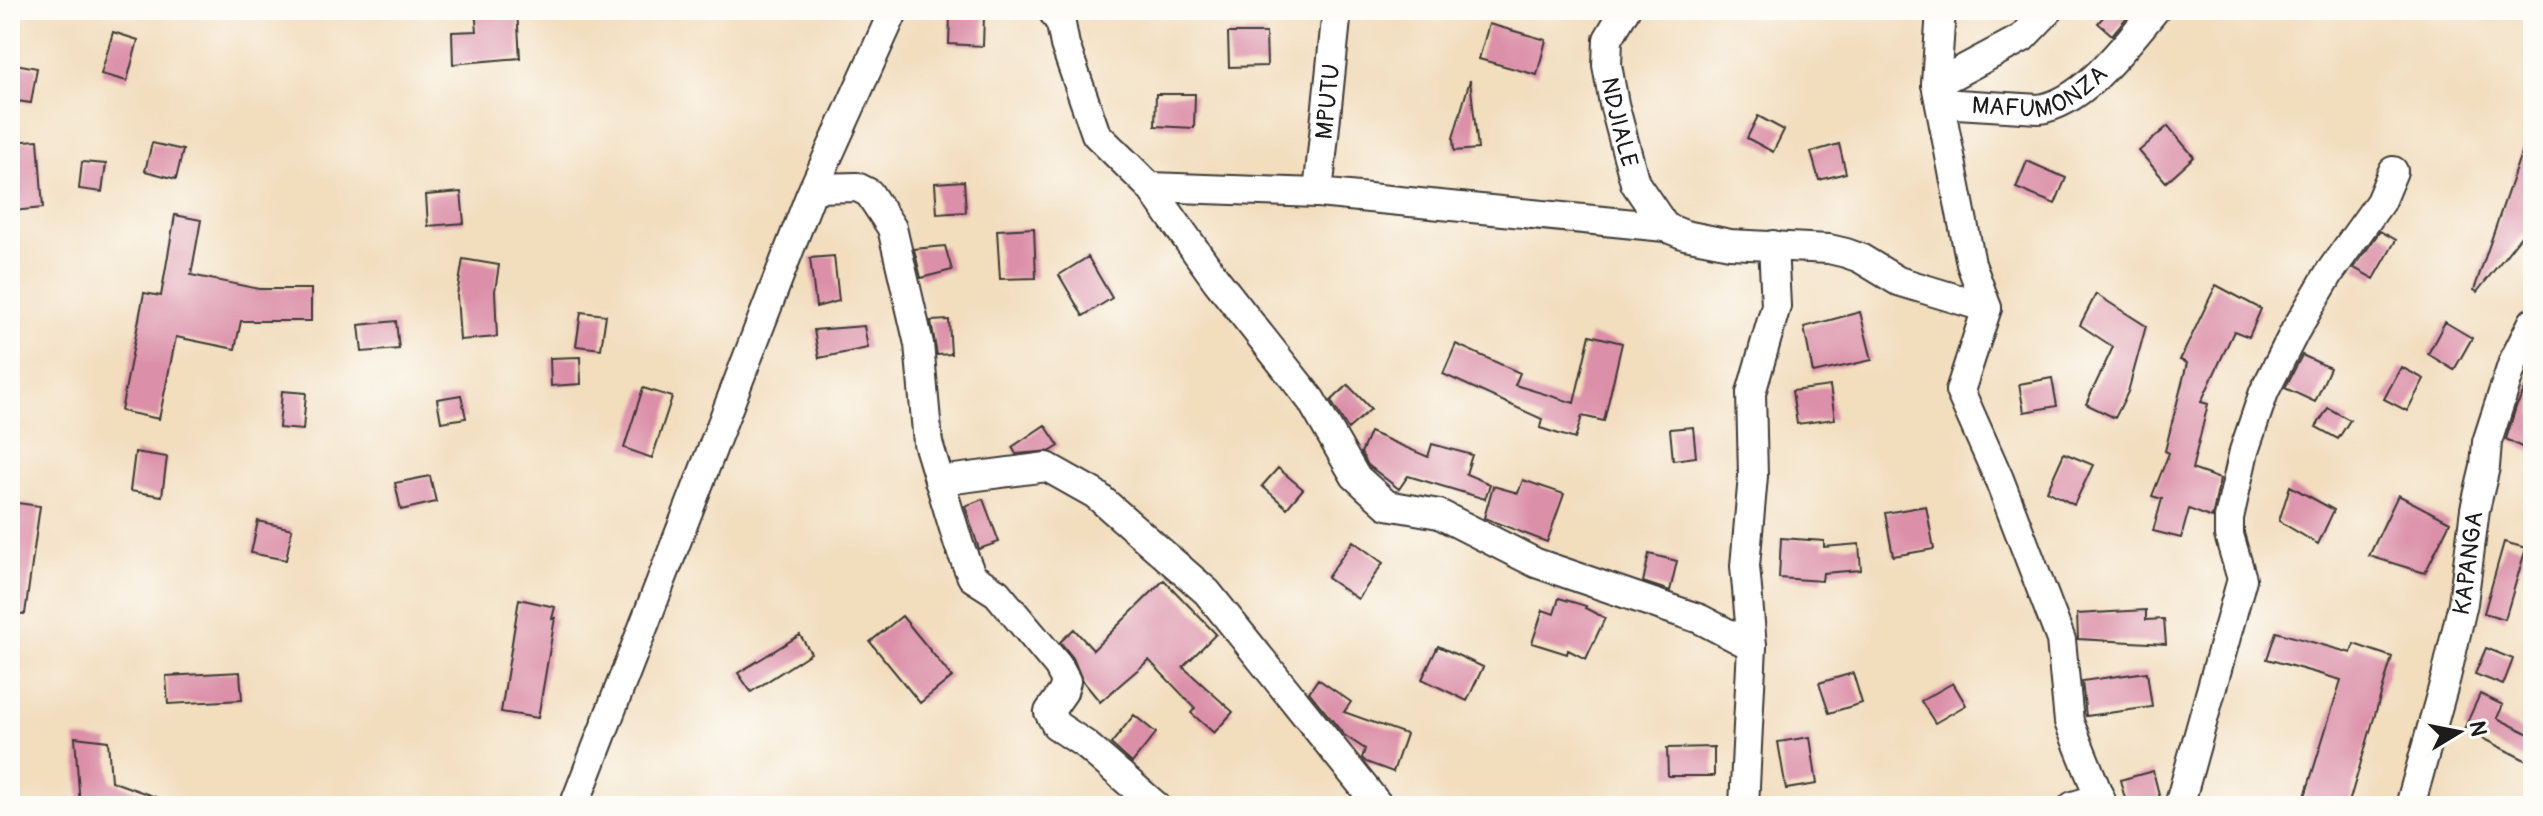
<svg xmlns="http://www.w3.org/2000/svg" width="2543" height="816" font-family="Pangolin,sans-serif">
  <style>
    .building { fill: #db8fa8 }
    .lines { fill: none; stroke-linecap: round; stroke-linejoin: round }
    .minor-casing { stroke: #3c3934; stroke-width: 32 }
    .minor { stroke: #fff; stroke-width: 28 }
    .labels { text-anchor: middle; stroke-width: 6; stroke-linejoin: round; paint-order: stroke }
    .street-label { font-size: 24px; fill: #1c1c1c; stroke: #fdfcf7 }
  </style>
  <rect width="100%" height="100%" fill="#fdfcf7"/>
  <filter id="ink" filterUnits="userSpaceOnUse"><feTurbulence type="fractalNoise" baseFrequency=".0125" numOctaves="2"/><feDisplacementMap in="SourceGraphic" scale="16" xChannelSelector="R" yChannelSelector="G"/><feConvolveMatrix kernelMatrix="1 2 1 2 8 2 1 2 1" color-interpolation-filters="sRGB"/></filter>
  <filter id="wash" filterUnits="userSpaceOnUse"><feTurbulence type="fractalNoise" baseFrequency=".006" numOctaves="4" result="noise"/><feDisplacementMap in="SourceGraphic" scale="32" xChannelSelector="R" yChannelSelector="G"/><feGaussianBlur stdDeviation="1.8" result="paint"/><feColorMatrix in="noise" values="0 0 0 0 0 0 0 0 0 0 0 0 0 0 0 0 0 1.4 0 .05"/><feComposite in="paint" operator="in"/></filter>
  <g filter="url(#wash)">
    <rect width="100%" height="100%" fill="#f2ddbd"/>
    <g id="blocks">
      <path class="building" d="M 475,10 L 517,10 L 520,58 L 453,64 L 452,32 L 477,31 Z
        M 2109,10 L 2133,10 L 2112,35 L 2098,23 Z
        M 950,14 L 984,15 L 983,46 L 949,44 Z
        M 1489,24 L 1546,40 L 1537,75 L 1479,59 Z
        M 113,32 L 138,40 L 127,81 L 101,74 Z
        M 1228,33 L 1266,33 L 1267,66 L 1229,67 Z
        M 10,63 L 37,68 L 31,103 L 10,100 Z
        M 1470,80 L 1478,149 L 1454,151 L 1453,138 Z
        M 1156,94 L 1195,94 L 1194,128 L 1155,126 Z
        M 1758,116 L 1784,130 L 1773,152 L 1747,138 Z
        M 2168,126 L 2194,157 L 2166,182 L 2139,151 Z
        M 2529,130 L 2533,131 L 2533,221 L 2477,292 L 2474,290 Z
        M 38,140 L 43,208 L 12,211 L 10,142 Z
        M 152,143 L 183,150 L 176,179 L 145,171 Z
        M 1839,144 L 1846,173 L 1819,180 L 1811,152 Z
        M 2027,161 L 2066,178 L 2055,204 L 2016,188 Z
        M 82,162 L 106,164 L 102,192 L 79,189 Z
        M 964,181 L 966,212 L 937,214 L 935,183 Z
        M 461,192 L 464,223 L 428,226 L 426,195 Z
        M 175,215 L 201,220 L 191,275 L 259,289 L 311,289 L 311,321 L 241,321 L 235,349 L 176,337 L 159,419 L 121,411 L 144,293 L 161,296 Z
        M 1034,228 L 1036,278 L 1000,279 L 997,230 Z
        M 2380,231 L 2396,240 L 2374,279 L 2354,268 Z
        M 945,246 L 952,270 L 921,278 L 914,249 Z
        M 834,256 L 839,301 L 816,307 L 810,258 Z
        M 1088,257 L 1112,298 L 1083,316 L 1059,275 Z
        M 463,259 L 499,265 L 495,291 L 497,337 L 460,340 L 457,295 Z
        M 2216,285 L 2261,309 L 2249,337 L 2234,331 L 2201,402 L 2208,404 L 2192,469 L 2220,479 L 2212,518 L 2189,509 L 2181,538 L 2153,531 L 2162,499 L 2152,496 L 2169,453 L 2165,451 L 2187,363 L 2180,360 Z
        M 2096,294 L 2146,326 L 2128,392 L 2115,418 L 2086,404 L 2113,347 L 2080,325 Z
        M 581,312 L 606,315 L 601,349 L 576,346 Z
        M 1860,312 L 1872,360 L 1813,373 L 1804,327 Z
        M 949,320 L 951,354 L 937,355 L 931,321 Z
        M 396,321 L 399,349 L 362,352 L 359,325 Z
        M 2445,322 L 2472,338 L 2454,370 L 2428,354 Z
        M 864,326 L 868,348 L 819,358 L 814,330 Z
        M 1590,335 L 1622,343 L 1604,421 L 1582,416 L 1575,439 L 1540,428 L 1542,419 L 1443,374 L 1456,344 L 1520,373 L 1515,385 L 1574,403 Z
        M 2302,355 L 2330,368 L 2315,402 L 2285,388 Z
        M 580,357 L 581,384 L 551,386 L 550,358 Z
        M 2401,367 L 2424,379 L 2407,411 L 2384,399 Z
        M 2533,375 L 2533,453 L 2506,439 L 2516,407 Z
        M 2052,378 L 2057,406 L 2024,412 L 2019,384 Z
        M 1348,385 L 1371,409 L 1348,429 L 1331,401 Z
        M 1830,386 L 1835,419 L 1797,424 L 1792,391 Z
        M 643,388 L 672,397 L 652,458 L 624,448 Z
        M 282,391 L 306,393 L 303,430 L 279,428 Z
        M 461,395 L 466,418 L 441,422 L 437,399 Z
        M 2328,408 L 2350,420 L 2338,439 L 2316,427 Z
        M 1045,425 L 1059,446 L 1051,451 L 1016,454 L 1012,447 Z
        M 1693,427 L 1696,457 L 1673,460 L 1670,429 Z
        M 1370,432 L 1428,457 L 1432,444 L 1472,455 L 1466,474 L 1490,484 L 1485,499 L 1408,476 L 1399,489 L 1368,465 L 1361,453 Z
        M 135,452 L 167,457 L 162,496 L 130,491 Z
        M 2064,453 L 2093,465 L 2074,505 L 2047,491 Z
        M 1278,468 L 1303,489 L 1287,508 L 1262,486 Z
        M 430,476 L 436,502 L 401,510 L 395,483 Z
        M 1523,480 L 1564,494 L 1547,542 L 1484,518 L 1493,486 L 1518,493 Z
        M 2290,486 L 2334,510 L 2318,544 L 2279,521 Z
        M 2398,495 L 2450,522 L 2425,573 L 2369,556 Z
        M 983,499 L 999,542 L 979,549 L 965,506 Z
        M 10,502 L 40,506 L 25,614 L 10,613 Z
        M 1926,506 L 1934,549 L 1893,556 L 1885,513 Z
        M 258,521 L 292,529 L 286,560 L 251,553 Z
        M 1781,538 L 1824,541 L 1824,547 L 1859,544 L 1861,570 L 1823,573 L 1822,581 L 1779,578 Z
        M 1353,541 L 1383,563 L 1358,599 L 1327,578 Z
        M 2504,542 L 2526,548 L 2505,619 L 2484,613 Z
        M 1649,554 L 1677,561 L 1670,591 L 1643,582 Z
        M 1164,580 L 1216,634 L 1183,667 L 1233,712 L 1214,733 L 1191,713 L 1195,708 L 1149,660 L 1100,702 L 1082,680 L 1073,658 L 1060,642 L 1074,629 L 1093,650 Z
        M 1559,598 L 1586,606 L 1585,608 L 1605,618 L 1586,659 L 1568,650 L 1567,654 L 1532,643 L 1543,610 L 1554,614 Z
        M 519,599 L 555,607 L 552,619 L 555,618 L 538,718 L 501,712 Z
        M 2146,610 L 2146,620 L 2164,619 L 2166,644 L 2078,639 L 2077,614 Z
        M 902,616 L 952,677 L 920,703 L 870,642 Z
        M 2276,632 L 2351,653 L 2354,644 L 2392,657 L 2348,806 L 2302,806 L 2341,680 L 2267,659 Z
        M 800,635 L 811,653 L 751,692 L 738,673 Z
        M 1438,646 L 1483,667 L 1467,701 L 1422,679 Z
        M 2486,648 L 2513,659 L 2503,685 L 2475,674 Z
        M 240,672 L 242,700 L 168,704 L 166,676 Z
        M 2147,672 L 2152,707 L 2086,716 L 2082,681 Z
        M 1853,673 L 1862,703 L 1829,713 L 1819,683 Z
        M 1318,679 L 1351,702 L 1344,712 L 1406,734 L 1393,772 L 1366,762 L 1362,758 L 1365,749 L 1344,735 L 1309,692 Z
        M 1953,683 L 1966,705 L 1935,723 L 1921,701 Z
        M 2480,694 L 2503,705 L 2497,718 L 2533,736 L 2533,764 L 2464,729 Z
        M 1134,715 L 1156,733 L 1132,763 L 1111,744 Z
        M 75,737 L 108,741 L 111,781 L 172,803 L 172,806 L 80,806 Z
        M 1810,737 L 1817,784 L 1786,789 L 1778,742 Z
        M 1714,747 L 1714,776 L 1668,776 L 1667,748 Z
        M 2153,771 L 2162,806 L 2127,806 L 2120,780 Z"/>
    </g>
  </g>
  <g filter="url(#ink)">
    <use href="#blocks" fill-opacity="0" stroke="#3c3934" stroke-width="2"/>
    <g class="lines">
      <defs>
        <g id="minor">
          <path d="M 1052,10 L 1061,24 L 1065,45 L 1096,134 L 1150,187 L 1217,281 L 1311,400 L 1355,476 L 1387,505 L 1439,514 L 1536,563 L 1700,619 L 1752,646"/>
          <path id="s1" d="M 1625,10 L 1608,39 L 1607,65 L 1614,104 L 1635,183 L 1665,227"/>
          <path d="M 1941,10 L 1936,84 L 1971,264 L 1987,308 L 1960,391 L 1999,479 L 2061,640 L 2069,722 L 2103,806"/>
          <path d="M 1936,84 L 2022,38 L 2049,10"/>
          <path id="s2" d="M 1940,103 L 2039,109 C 2084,103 2127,43 2155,10"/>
          <path d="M 1150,187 L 1318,193 L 1665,227 L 1685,235 L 1730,244 L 1829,249 L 1846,253 L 1860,258 L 1898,281 L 1987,308"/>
          <path d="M 814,188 L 857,187 L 869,193 L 892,228 L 919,344 L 928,443 L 959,545 L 972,577 L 997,593 L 1058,666 L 1066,681 L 1063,692 L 1049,712 L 1056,725 L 1086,745 L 1156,806"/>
          <path id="s3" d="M 1318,193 L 1337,10"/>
          <path d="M 939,481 L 1047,467 L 1095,494 L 1207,592 L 1379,806"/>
          <path d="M 574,806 L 810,196 L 894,10"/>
          <path d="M 1744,806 L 1752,646 L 1745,566 L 1753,476 L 1751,393 L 1776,306 L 1773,245"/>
          <path d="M 2073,806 L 2100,798"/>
          <path d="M 2179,806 L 2242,579 L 2229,535 L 2229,518 L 2244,451 L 2264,392 L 2295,331 L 2330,272 L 2380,202 L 2393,171"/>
          <path id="s4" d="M 2410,806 L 2446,677 L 2463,603 L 2475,509 L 2485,467 L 2487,442 L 2513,362 L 2533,322"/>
        </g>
      </defs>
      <use href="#minor" class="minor-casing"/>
      <use href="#minor" class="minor"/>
    </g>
  </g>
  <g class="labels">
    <g class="street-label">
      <text dy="8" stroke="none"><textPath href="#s2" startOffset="104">MAFUMONZA</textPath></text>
      <text dy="8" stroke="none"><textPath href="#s3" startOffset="92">MPUTU</textPath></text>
      <text dy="8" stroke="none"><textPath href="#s1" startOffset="118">NDJIALE</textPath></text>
      <text dy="8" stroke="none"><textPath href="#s4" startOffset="250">KAPANGA</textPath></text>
    </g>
  </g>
  <rect width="2543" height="816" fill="none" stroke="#fdfcf7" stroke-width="40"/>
  <g transform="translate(2459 732) rotate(80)" stroke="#fdfcf7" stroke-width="6" paint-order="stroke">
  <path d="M0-6L14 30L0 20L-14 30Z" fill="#1c1c1c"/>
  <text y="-12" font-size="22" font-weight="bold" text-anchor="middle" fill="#1c1c1c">N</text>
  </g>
</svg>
